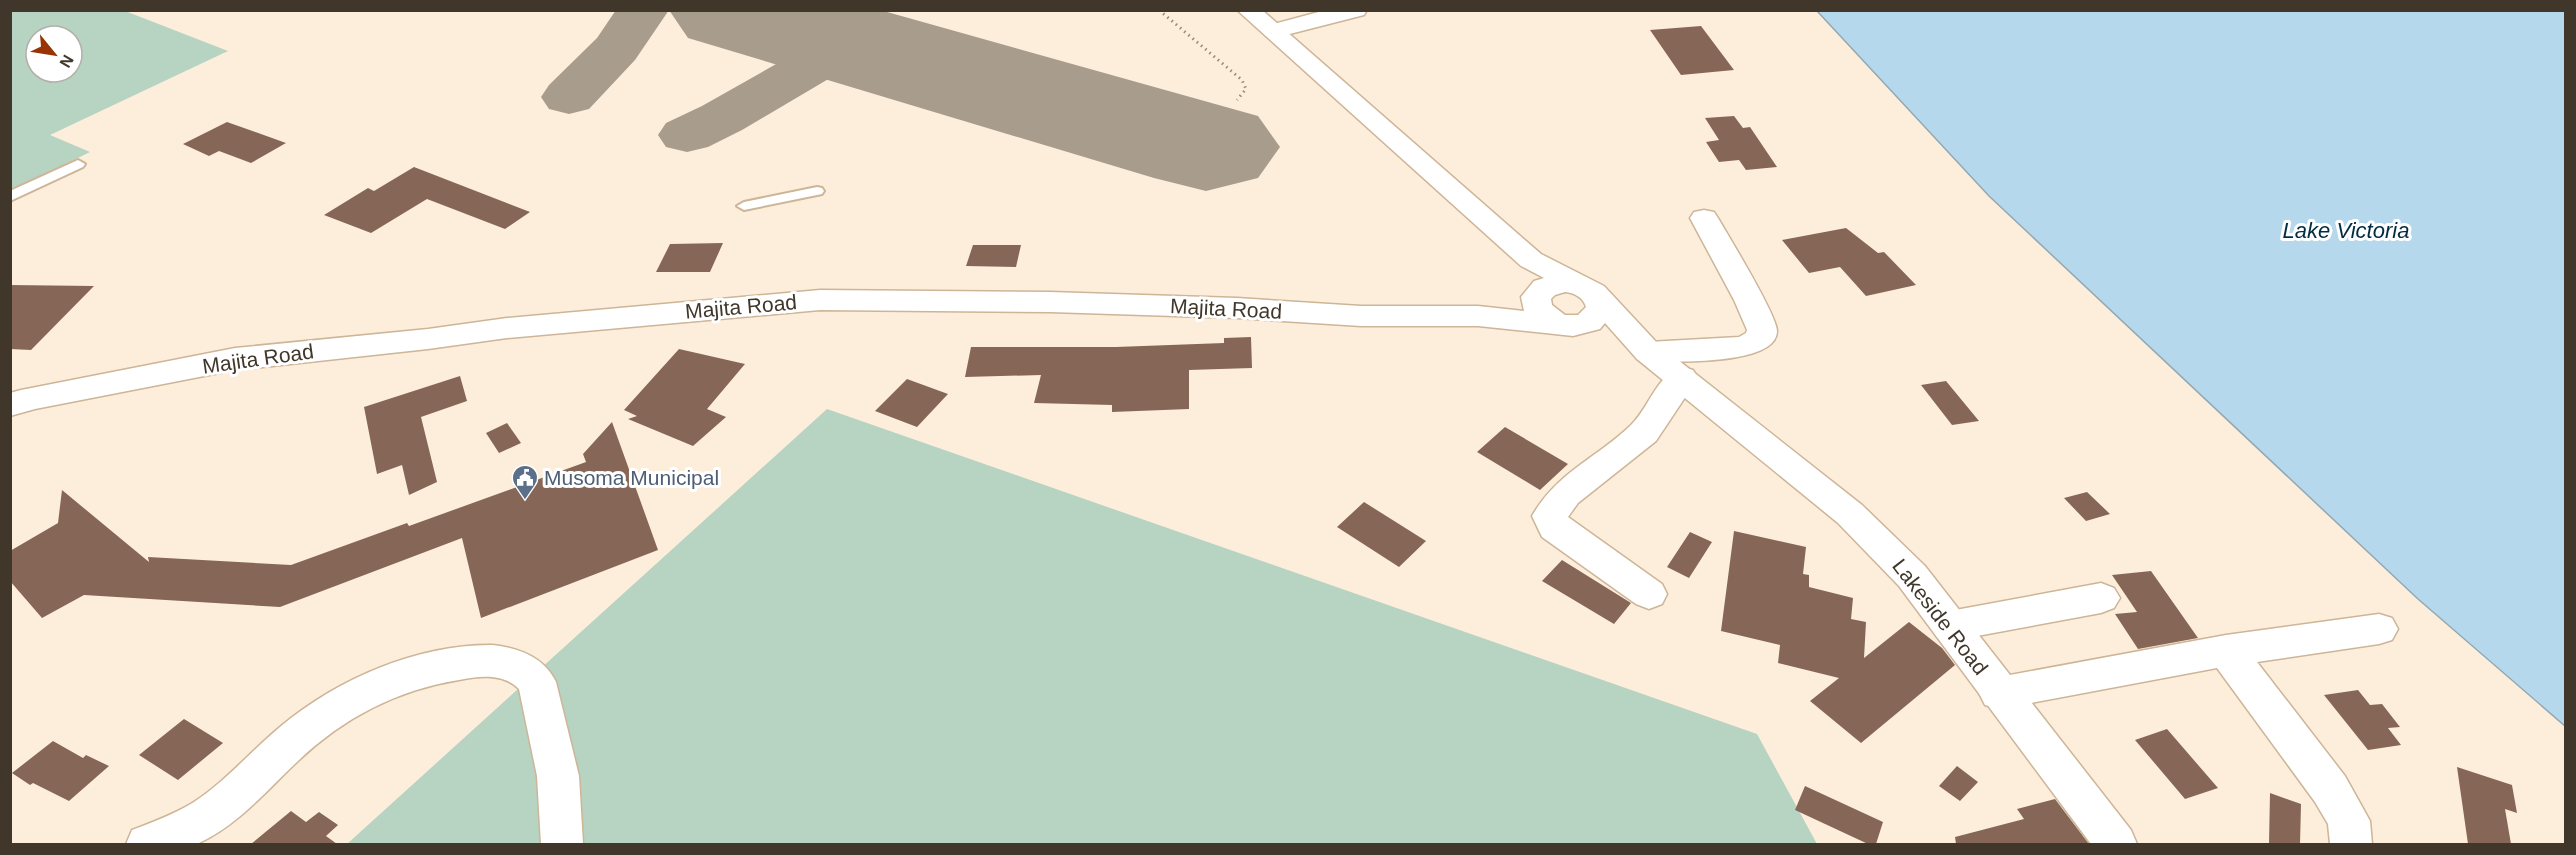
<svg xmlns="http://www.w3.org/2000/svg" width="2576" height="855" font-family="Arial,sans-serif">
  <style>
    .green { fill: #b7d3c2; fill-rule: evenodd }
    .water { fill: #b6d8ed; stroke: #93a8b2; stroke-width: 1.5 }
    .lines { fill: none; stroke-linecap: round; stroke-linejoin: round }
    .taxiway { fill: #a89c8c; fill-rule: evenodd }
    .runway { fill: #a89c8c; fill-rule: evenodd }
    .building { fill: #866757 }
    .lane-casing { stroke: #cdb597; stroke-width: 4 }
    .street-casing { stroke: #cdb597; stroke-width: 3 }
    .secondary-casing { stroke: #cdb597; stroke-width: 3 }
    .path { stroke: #968a7b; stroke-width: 3; stroke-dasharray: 1.5 4; stroke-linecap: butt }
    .lane { fill: #fff; fill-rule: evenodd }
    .street { fill: #fff; fill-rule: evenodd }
    .secondary { fill: #fff; fill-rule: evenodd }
    .labels { text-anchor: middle; stroke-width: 6; stroke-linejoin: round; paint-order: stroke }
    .street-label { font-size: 21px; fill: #40372a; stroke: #fff }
    .service-label { font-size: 21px; fill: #4e5e75; stroke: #fff; text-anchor: start }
    .water-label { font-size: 22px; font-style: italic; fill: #002d43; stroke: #fff }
  </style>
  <rect width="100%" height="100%" fill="#fdeedc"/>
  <path class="green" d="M 11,11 L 125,11 L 228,51 L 50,135 L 90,152 L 11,191 ZM 36,36 L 72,36 L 72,72 L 36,72 Z
    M 827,409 L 1757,734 L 1817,844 L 347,844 Z"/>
  <path class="water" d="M 1817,11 L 2565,11 L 2565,726 L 2418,599 L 1989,196 Z"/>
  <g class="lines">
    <path class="taxiway" d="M 616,10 L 669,10 L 635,60 L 589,109 L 569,114 L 549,109 L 541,97 L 549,85 L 597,38 Z
      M 850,28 L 869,33 L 877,44 L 869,55 L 742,130 L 708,147 L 687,152 L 666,147 L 658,135 L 666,123 L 702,106 L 831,33 Z"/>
    <path class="runway" d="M 669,10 L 880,10 L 1258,116 L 1280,147 L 1258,178 L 1206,191 L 1154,178 L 688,38 Z"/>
  </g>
  <path class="building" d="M 1701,26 L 1734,70 L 1681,75 L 1650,30 Z
    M 1734,116 L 1743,128 L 1750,127 L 1777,167 L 1746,170 L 1739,160 L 1719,162 L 1706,142 L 1719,140 L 1705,118 Z
    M 227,122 L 286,143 L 251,163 L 219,151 L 209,156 L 183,144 Z
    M 414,167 L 530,212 L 505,229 L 427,199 L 371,233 L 324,215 L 368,188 L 374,191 Z
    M 1846,228 L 1878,253 L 1884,252 L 1916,285 L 1866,296 L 1840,267 L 1809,273 L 1782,240 Z
    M 723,243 L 710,272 L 656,272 L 670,244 Z
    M 973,245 L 1021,245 L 1016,267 L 966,266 Z
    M 10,285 L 94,286 L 31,350 L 10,349 Z
    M 1251,337 L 1252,368 L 1189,370 L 1189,409 L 1112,412 L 1112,405 L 1034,403 L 1041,375 L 965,377 L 971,347 L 1116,347 L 1224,343 L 1224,338 Z
    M 679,349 L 745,364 L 707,409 L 726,417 L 693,446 L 628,419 L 637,416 L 624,410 Z
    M 460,376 L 467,401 L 421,417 L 437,482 L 409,495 L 402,465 L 377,474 L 364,407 Z
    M 907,379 L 948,394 L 917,427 L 875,411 Z
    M 1946,381 L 1979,421 L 1952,425 L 1921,385 Z
    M 612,422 L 658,550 L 481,618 L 462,538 L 280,607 L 84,595 L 42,618 L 10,581 L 10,551 L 58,523 L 62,490 L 149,562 L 148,557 L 291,565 L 407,523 L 409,526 L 586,462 L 583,454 Z
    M 507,423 L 521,443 L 499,453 L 486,433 Z
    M 1505,427 L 1568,464 L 1540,490 L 1477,452 Z
    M 2087,492 L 2110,514 L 2086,521 L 2064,498 Z
    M 1364,502 L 1426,541 L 1399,567 L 1337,527 Z
    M 1734,531 L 1806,547 L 1803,574 L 1809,575 L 1809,587 L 1853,598 L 1851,619 L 1866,622 L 1864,658 L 1909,622 L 1942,648 L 1955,665 L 1861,743 L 1810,701 L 1839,678 L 1778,663 L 1780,645 L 1721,631 Z
    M 1690,532 L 1712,542 L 1689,578 L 1667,567 Z
    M 1562,560 L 1631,603 L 1614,624 L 1542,581 Z
    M 2151,571 L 2198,638 L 2138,649 L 2115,614 L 2137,612 L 2112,575 Z
    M 2358,690 L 2370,705 L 2382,704 L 2400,727 L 2388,728 L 2401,745 L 2368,750 L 2324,695 Z
    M 184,719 L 223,743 L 178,780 L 139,755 Z
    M 2167,729 L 2218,788 L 2185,799 L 2135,740 Z
    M 53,741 L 83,758 L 86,755 L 109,766 L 69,801 L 33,783 L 30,785 L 12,773 Z
    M 1957,766 L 1978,782 L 1960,801 L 1939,786 Z
    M 2457,767 L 2512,785 L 2517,813 L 2505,809 L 2511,844 L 2468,844 Z
    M 1805,786 L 1883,822 L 1876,844 L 1868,844 L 1795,810 Z
    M 2270,793 L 2301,804 L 2300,844 L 2269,844 Z
    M 2055,799 L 2089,844 L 1956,844 L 1955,837 L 2024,819 L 2017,809 Z
    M 291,811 L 306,822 L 319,812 L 338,825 L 326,836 L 337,844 L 251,844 Z"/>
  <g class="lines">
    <defs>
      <path id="lane" d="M 78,160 L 85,164 L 83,167 L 10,201 L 10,191 Z
        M 817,187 L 822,188 L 824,191 L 822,194 L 744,210 L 737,206 L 744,202 Z"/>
      <path id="street" d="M 1326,10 L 1367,10 L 1364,15 L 1274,38 L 1266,36 L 1262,31 L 1266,26 Z
        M 1704,210 L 1714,212 L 1718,218 C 1729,237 1777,315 1777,331 C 1777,366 1673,361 1648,362 L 1637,359 L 1632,352 L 1637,345 L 1648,342 L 1739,337 L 1746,333 L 1747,330 L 1734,300 L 1690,218 L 1694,212 Z
        M 1682,367 L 1693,370 L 1698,378 L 1656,441 L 1578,503 L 1568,517 L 1662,584 L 1667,594 L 1662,604 L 1649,609 L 1636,604 L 1542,537 L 1532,516 C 1557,472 1597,458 1631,425 C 1649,408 1657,374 1682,367 Z
        M 2101,583 L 2114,588 L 2120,598 L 2114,608 L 2101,613 L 1950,641 L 1937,637 L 1931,626 L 1937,615 L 1950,611 Z
        M 2379,614 L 2392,618 L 2398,629 L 2392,640 L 2379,644 L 2257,662 L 2345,776 L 2370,821 L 2372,844 L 2330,844 L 2328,824 L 2315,802 L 2217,668 L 1999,709 L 1985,705 L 1979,693 L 1985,681 L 1999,677 L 2226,635 Z
        M 493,645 C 519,648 544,657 556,682 L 579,776 L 583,844 L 541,844 L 537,776 L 519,689 C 503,673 480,676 459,680 C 397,690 343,718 298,761 C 267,790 238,825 199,843 C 187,848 141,844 126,844 L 132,830 C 153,822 175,814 194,802 C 226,781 251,751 280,727 C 337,679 418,644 493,645 Z"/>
      <path id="secondary" d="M 1237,10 L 1262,10 L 1541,254 L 1604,286 L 1659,345 L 1862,505 L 1925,566 L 2131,830 L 2137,844 L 2091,844 L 1899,586 L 1838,523 L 1637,359 L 1605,323 L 1600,329 L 1573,336 L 1478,326 L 1361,326 L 1237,318 L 1050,312 L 820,310 L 507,338 L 428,349 L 235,370 L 35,409 L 10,416 L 10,393 L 21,390 L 235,348 L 428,329 L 507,318 L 820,290 L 1050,292 L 1237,298 L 1361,306 L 1478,306 L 1524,311 L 1521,297 L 1534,281 L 1544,278 L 1521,266 ZM 1565,292 C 1574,293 1583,297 1586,307 L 1578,315 L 1565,315 L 1552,305 L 1551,299 L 1555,295 Z"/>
    </defs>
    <use href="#lane" class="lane-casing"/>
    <use href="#street" class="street-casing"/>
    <use href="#secondary" class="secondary-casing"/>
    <path class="path" d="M 1159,10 L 1242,80 L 1246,89 L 1237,100"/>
    <use href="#lane" class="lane"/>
    <use href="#street" class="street"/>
    <use href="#secondary" class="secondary"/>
  </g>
  <defs>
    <symbol id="civic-pin" viewBox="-11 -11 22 30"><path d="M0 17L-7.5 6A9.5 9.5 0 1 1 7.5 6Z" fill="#5c6f8a" stroke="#fff"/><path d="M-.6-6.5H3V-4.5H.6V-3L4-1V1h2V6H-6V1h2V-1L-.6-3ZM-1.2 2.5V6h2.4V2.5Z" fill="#fff"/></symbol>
  </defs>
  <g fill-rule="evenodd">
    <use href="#civic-pin" x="510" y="463" width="30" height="40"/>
  </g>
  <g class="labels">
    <g class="street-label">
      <text transform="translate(741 307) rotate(-5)" y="7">Majita Road</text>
      <text transform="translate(1226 309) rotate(3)" y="7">Majita Road</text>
      <text transform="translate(258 359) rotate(-8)" y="7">Majita Road</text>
      <text transform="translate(1940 617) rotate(52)" y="7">Lakeside Road</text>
    </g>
    <g class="service-label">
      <text x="544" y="485">Musoma Municipal</text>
    </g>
    <g class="water-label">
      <text x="2346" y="238">Lake Victoria</text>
    </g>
  </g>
  <rect width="2576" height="855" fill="none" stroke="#40372a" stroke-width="24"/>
  <g transform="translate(54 54) rotate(120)"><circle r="28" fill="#ffffff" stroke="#b3afaa" stroke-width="1.5"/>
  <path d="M0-4.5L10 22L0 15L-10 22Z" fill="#983303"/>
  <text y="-9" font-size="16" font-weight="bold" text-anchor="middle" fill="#40372a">N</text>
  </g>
</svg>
